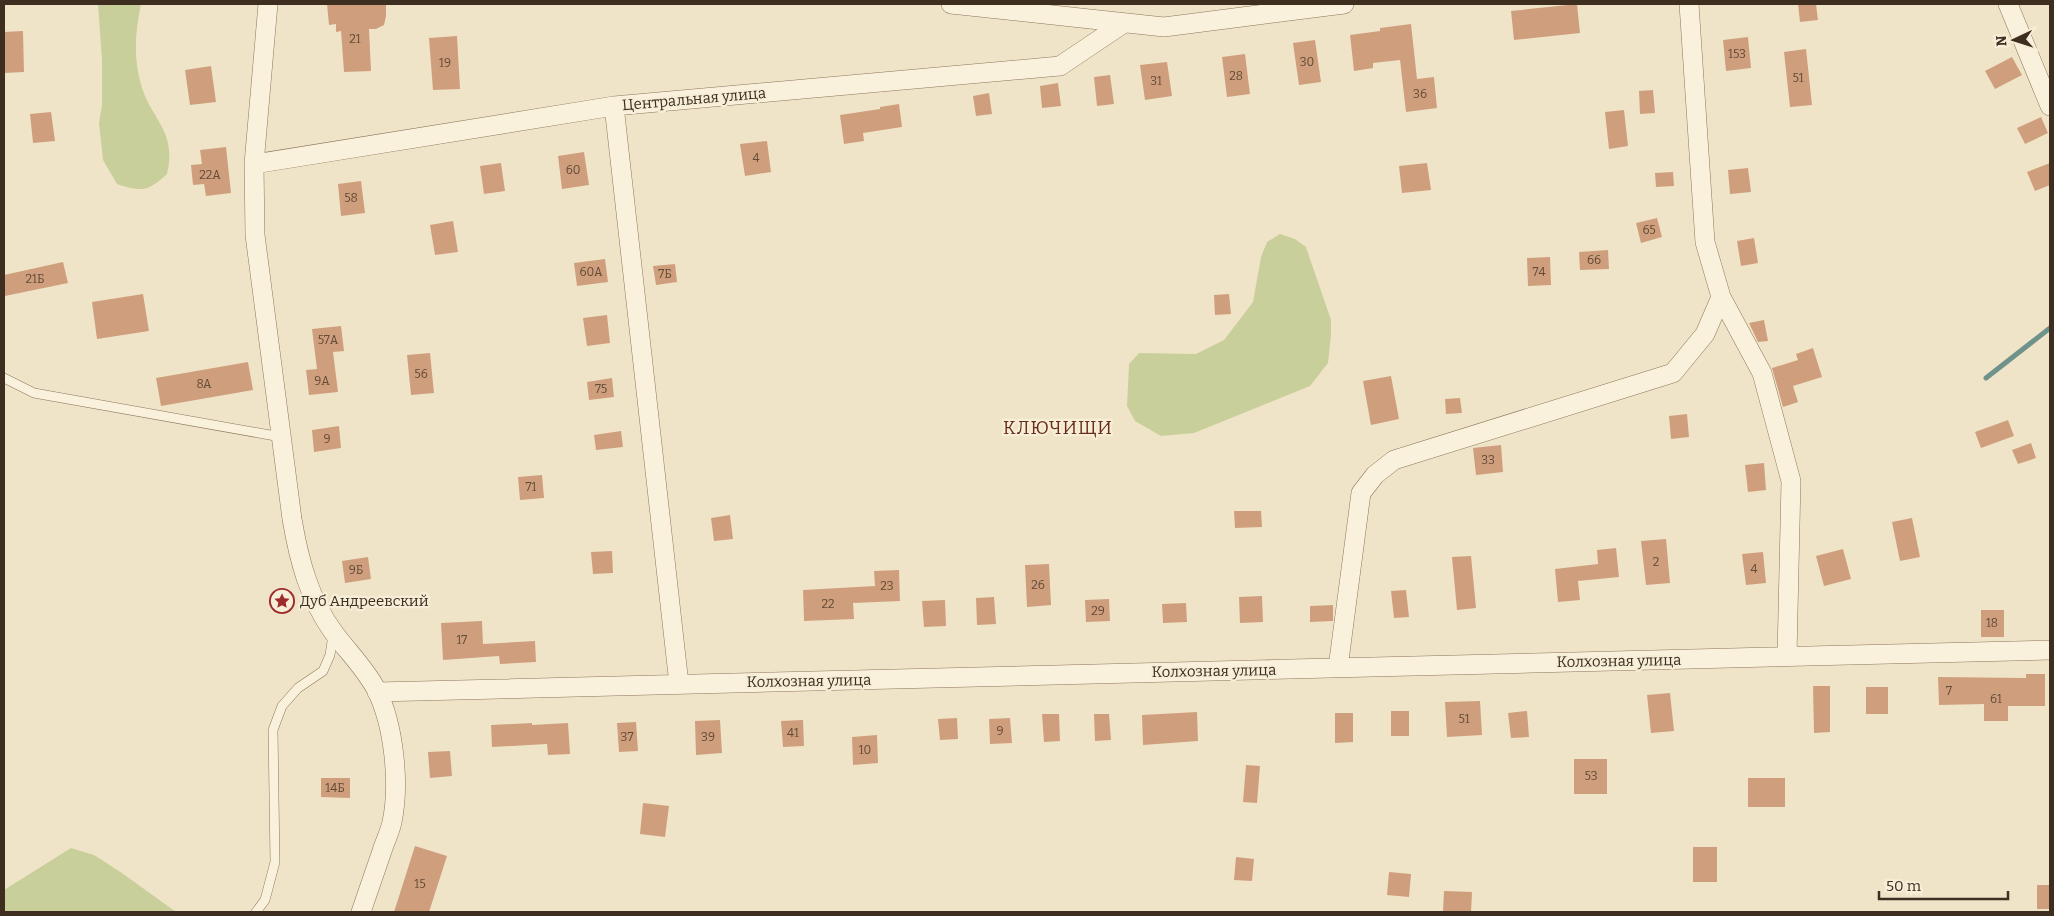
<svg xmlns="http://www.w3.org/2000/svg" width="2054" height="916" font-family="Bitter,serif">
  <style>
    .green { fill: #c9cf9b }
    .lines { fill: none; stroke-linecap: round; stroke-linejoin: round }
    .stream { stroke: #6f938a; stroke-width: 5 }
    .building { fill: #cf9f7d }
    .lane-casing { stroke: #8d765c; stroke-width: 10 }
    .street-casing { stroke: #8d765c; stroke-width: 20 }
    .lane { stroke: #faf1dc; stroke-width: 9 }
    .street { stroke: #faf1dc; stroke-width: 19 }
    .labels { text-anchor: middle; stroke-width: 4.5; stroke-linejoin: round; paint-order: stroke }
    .number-label { font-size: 12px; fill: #624a37 }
    .street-label { font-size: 15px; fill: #3d2e20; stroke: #f7eed8 }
    .poi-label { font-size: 15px; fill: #3d2e20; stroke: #f7eed8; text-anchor: start }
    .quarter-label { font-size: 18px; letter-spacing: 1px; fill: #6b2e1e; stroke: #f7eed8 }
  </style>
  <rect width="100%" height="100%" fill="#f0e4c8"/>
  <path class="green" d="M 98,4 L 141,4 C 135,33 133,59 142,88 C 153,121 177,132 167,174 C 148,192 141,192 117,184 L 103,160 L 99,123 L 102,105 L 102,60 Z
    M 1280,234 L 1295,239 L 1306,247 L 1331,320 L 1331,335 L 1328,363 L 1310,386 L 1194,433 L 1161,436 L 1135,421 L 1127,406 L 1129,364 L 1139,353 L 1196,354 L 1224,340 L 1253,302 L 1261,257 L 1267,242 Z
    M 71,848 L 94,855 L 122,873 L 176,912 L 4,912 L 4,890 Z"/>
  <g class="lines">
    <path class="stream" d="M 1986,378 L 2050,328"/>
  </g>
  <path class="building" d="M 327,4 L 386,4 L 386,16 L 384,25 L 376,29 L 369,29 L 371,71 L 344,72 L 341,31 L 336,32 L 336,24 L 329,25 Z
    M 1577,4 L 1580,33 L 1514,40 L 1511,11 Z
    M 1798,4 L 1816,4 L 1818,20 L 1800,22 Z
    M 1411,24 L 1417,79 L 1434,77 L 1437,108 L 1406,112 L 1400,60 L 1373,63 L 1373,68 L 1354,71 L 1350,35 L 1380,31 L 1380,28 Z
    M 23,31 L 24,72 L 4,73 L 4,32 Z
    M 457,36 L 460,89 L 433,90 L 429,38 Z
    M 1748,37 L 1751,68 L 1726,71 L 1723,40 Z
    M 1315,40 L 1321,82 L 1299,85 L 1293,43 Z
    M 1806,49 L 1812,105 L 1790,107 L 1784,52 Z
    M 1245,54 L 1250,94 L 1227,97 L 1222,57 Z
    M 2012,57 L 2022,75 L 1995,89 L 1985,71 Z
    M 1167,62 L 1172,96 L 1145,100 L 1140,65 Z
    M 211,66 L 216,102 L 190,105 L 185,70 Z
    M 1110,75 L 1114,104 L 1097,106 L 1094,77 Z
    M 1058,83 L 1061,106 L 1042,108 L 1040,86 Z
    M 1653,90 L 1655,113 L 1640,114 L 1639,91 Z
    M 989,93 L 992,114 L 976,116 L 973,96 Z
    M 899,104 L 902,127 L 863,133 L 864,141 L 844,144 L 840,115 L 880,109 L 880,107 Z
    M 1624,110 L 1628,146 L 1609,149 L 1605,112 Z
    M 51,112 L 55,141 L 33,143 L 30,114 Z
    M 2041,117 L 2048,133 L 2025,144 L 2017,128 Z
    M 767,141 L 771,172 L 745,176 L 740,144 Z
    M 226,147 L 231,193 L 206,196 L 204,184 L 193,185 L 191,165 L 202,164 L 200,150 Z
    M 584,152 L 589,185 L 562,189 L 558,156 Z
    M 501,163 L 505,191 L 484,194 L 480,166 Z
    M 1427,163 L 1431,190 L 1402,193 L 1399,166 Z
    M 2050,163 L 2050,185 L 2035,191 L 2027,172 Z
    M 1748,168 L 1751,192 L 1730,194 L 1728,170 Z
    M 1673,172 L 1674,186 L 1656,187 L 1655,173 Z
    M 361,181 L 365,213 L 341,216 L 338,184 Z
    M 1657,218 L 1662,237 L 1641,243 L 1636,223 Z
    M 453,221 L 458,252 L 435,255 L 430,225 Z
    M 1754,238 L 1758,263 L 1741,266 L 1737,241 Z
    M 1608,250 L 1609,269 L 1580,270 L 1579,252 Z
    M 1550,257 L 1551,285 L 1528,286 L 1527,258 Z
    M 605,259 L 608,282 L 577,286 L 574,263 Z
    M 63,262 L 68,283 L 5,296 L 4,275 Z
    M 675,264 L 677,282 L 656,285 L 653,266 Z
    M 143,294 L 149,331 L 97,339 L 92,302 Z
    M 1229,294 L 1231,314 L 1215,315 L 1214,295 Z
    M 607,315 L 610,343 L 587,346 L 583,318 Z
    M 1764,320 L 1768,341 L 1758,342 L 1749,323 Z
    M 341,326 L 344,351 L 333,352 L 338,392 L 309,395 L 306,370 L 317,369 L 312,329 Z
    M 1813,348 L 1822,377 L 1793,386 L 1798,402 L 1783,407 L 1772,368 L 1798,360 L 1796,354 Z
    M 430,353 L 434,393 L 411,395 L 407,355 Z
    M 248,362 L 253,390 L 161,406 L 156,378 Z
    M 1391,376 L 1399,419 L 1371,425 L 1363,381 Z
    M 612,378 L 614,397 L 589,400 L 587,382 Z
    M 1460,398 L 1462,413 L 1446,414 L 1445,399 Z
    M 1687,414 L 1689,437 L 1671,439 L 1669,416 Z
    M 2008,420 L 2014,436 L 1981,448 L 1975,432 Z
    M 339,426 L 341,448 L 314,452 L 312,430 Z
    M 621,431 L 623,447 L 596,450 L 594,435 Z
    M 2031,443 L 2036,458 L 2018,464 L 2012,450 Z
    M 1501,445 L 1503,472 L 1476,475 L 1473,448 Z
    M 1764,463 L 1766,490 L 1748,492 L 1745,465 Z
    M 542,475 L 544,498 L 520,500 L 518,477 Z
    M 1234,511 L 1261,511 L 1262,527 L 1235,528 Z
    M 730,515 L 733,539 L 714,541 L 711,518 Z
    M 1912,518 L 1920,557 L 1900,561 L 1892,522 Z
    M 1666,539 L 1670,583 L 1646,585 L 1641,541 Z
    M 1616,548 L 1619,577 L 1578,581 L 1580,600 L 1558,602 L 1555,569 L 1598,564 L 1597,550 Z
    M 1843,549 L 1851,579 L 1824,586 L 1816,556 Z
    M 612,551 L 613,573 L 593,574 L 591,552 Z
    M 1763,552 L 1766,583 L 1746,585 L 1742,554 Z
    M 1471,556 L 1476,608 L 1457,610 L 1452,557 Z
    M 368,557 L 371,579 L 345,583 L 342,561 Z
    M 1049,564 L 1051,605 L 1027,607 L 1025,565 Z
    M 899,570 L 900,601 L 853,603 L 854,619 L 804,621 L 803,590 L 875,586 L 874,571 Z
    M 1406,590 L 1409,617 L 1394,618 L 1391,591 Z
    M 1262,596 L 1263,622 L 1240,623 L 1239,597 Z
    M 994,597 L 996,624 L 977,625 L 976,598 Z
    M 1109,599 L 1110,621 L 1086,622 L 1085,600 Z
    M 945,600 L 946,626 L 924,627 L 922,601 Z
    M 1186,603 L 1187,622 L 1163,623 L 1162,604 Z
    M 1333,605 L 1333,621 L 1310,622 L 1310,606 Z
    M 1981,610 L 2004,610 L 2004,637 L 1981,637 Z
    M 482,621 L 483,644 L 535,641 L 536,662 L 500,664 L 499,656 L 443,660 L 441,623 Z
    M 2026,674 L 2045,674 L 2045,706 L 2008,706 L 2008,721 L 1984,721 L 1984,704 L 1939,705 L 1938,677 L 2026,678 Z
    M 1813,686 L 1830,686 L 1830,732 L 1814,733 Z
    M 1866,687 L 1888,687 L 1888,714 L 1866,714 Z
    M 1670,693 L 1674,731 L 1651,733 L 1647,695 Z
    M 1480,701 L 1482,735 L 1447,737 L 1445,702 Z
    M 1391,711 L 1409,711 L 1409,736 L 1391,736 Z
    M 1527,711 L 1529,737 L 1511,738 L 1508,713 Z
    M 1197,712 L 1198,741 L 1143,745 L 1142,715 Z
    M 1335,713 L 1353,713 L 1353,742 L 1335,743 Z
    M 1042,714 L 1059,714 L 1060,741 L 1044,742 Z
    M 1094,714 L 1109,714 L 1111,740 L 1095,741 Z
    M 957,718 L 958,739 L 940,740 L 938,719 Z
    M 1010,718 L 1012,743 L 990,744 L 989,719 Z
    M 720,720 L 722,753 L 696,755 L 695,721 Z
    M 803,720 L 804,746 L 783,747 L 781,721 Z
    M 636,722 L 638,751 L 619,752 L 617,723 Z
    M 532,723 L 532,725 L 568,723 L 570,754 L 548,755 L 547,744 L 492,747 L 491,725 Z
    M 877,735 L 878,763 L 853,765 L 852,737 Z
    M 450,751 L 452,776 L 430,778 L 428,752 Z
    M 1574,759 L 1607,759 L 1607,794 L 1574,794 Z
    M 1246,765 L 1260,766 L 1257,803 L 1243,802 Z
    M 321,778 L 350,778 L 350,798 L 321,797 Z
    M 1748,778 L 1785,778 L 1785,807 L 1748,807 Z
    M 643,803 L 669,806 L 665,837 L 640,834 Z
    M 415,846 L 447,856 L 429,912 L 394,912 Z
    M 1693,847 L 1717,847 L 1717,882 L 1693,882 Z
    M 1236,857 L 1254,859 L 1252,881 L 1234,880 Z
    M 1389,872 L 1411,874 L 1409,897 L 1387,895 Z
    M 2037,885 L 2050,885 L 2050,909 L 2037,909 Z
    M 1444,891 L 1472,892 L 1471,912 L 1443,912 Z"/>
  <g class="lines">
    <defs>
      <path id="lane" d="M 4,378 L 34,393 L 281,437
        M 256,912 L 265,900 L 275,862 L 273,730 L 282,706 L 298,688 L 323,671 L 330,655 L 333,635"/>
      <path id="street" d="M 268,4 L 254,164 L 255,235 L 292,519 C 299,560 309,599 334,633 C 348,652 366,669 377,691 C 394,726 400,784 392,822 C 390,832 385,841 382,851 C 375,871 368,892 361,912
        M 951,4 L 1164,27 L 1344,4
        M 1689,4 L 1705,242 L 1721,297 L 1762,373 L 1791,481 L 1787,656
        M 2008,4 L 2050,106
        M 614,106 L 679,684
        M 254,164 L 614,106 L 1060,66 L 1124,23
        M 1338,668 L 1361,493 L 1375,475 L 1394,460 L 1673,373 L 1705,334 L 1721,297
        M 377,692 L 2050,650"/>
    </defs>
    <use href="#lane" class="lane-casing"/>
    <use href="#street" class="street-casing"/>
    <use href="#lane" class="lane"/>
    <use href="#street" class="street"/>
  </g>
  <defs>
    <symbol id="sight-ring" viewBox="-11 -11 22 22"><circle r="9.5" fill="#f7eed8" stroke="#9e2a2b" stroke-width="1.5"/><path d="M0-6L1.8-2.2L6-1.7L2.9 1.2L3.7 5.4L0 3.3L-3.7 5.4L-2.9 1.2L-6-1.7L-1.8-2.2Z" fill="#9e2a2b"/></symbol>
  </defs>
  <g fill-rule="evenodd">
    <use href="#sight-ring" x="268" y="587" width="28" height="28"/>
  </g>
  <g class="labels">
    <g class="number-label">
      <text x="355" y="43">21</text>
      <text x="1737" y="58">153</text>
      <text x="1307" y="66">30</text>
      <text x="445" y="67">19</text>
      <text x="1236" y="80">28</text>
      <text x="1798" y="82">51</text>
      <text x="1156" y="85">31</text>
      <text x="1420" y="98">36</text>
      <text x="756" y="162">4</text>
      <text x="573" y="174">60</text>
      <text x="210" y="179">22А</text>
      <text x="351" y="202">58</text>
      <text x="1649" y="234">65</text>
      <text x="1594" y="264">66</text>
      <text x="591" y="276">60А</text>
      <text x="1539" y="276">74</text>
      <text x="665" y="278">7Б</text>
      <text x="35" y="283">21Б</text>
      <text x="328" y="344">57А</text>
      <text x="421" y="378">56</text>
      <text x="322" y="385">9А</text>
      <text x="204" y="388">8А</text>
      <text x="601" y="393">75</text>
      <text x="327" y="443">9</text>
      <text x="1488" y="464">33</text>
      <text x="531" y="491">71</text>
      <text x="1656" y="566">2</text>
      <text x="1754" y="573">4</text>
      <text x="356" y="574">9Б</text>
      <text x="1038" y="589">26</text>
      <text x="887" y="590">23</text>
      <text x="828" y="608">22</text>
      <text x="1098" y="615">29</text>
      <text x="1992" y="627">18</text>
      <text x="462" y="644">17</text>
      <text x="1949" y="695">7</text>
      <text x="1996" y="703">61</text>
      <text x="1464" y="723">51</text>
      <text x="1000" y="735">9</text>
      <text x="793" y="737">41</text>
      <text x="627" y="741">37</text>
      <text x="708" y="741">39</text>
      <text x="865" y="754">10</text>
      <text x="1591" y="780">53</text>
      <text x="335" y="792">14Б</text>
      <text x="420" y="888">15</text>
    </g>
    <g class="street-label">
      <text transform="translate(694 99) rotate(-5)" y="5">Центральная улица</text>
      <text transform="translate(1619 661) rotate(-1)" y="5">Колхозная улица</text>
      <text transform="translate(1214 671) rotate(-1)" y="5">Колхозная улица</text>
      <text transform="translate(809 681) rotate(-1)" y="5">Колхозная улица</text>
    </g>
    <g class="poi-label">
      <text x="300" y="606">Дуб Андреевский</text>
    </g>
    <g class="quarter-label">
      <text x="1058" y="434">КЛЮЧИЩИ</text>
    </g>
  </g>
  <rect width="2054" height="916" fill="none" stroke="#3d2e20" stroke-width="10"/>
  <g transform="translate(2014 40) rotate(266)" stroke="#f7eed8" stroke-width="4" paint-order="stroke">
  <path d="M0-4L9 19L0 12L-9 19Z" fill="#3d2e20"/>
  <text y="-8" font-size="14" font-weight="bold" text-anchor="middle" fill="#3d2e20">N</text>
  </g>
  <path d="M1879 891v8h129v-8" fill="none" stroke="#3d2e20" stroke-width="2.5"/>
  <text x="1886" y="891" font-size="15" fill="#3d2e20" stroke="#f7eed8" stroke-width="4" paint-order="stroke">50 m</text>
</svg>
